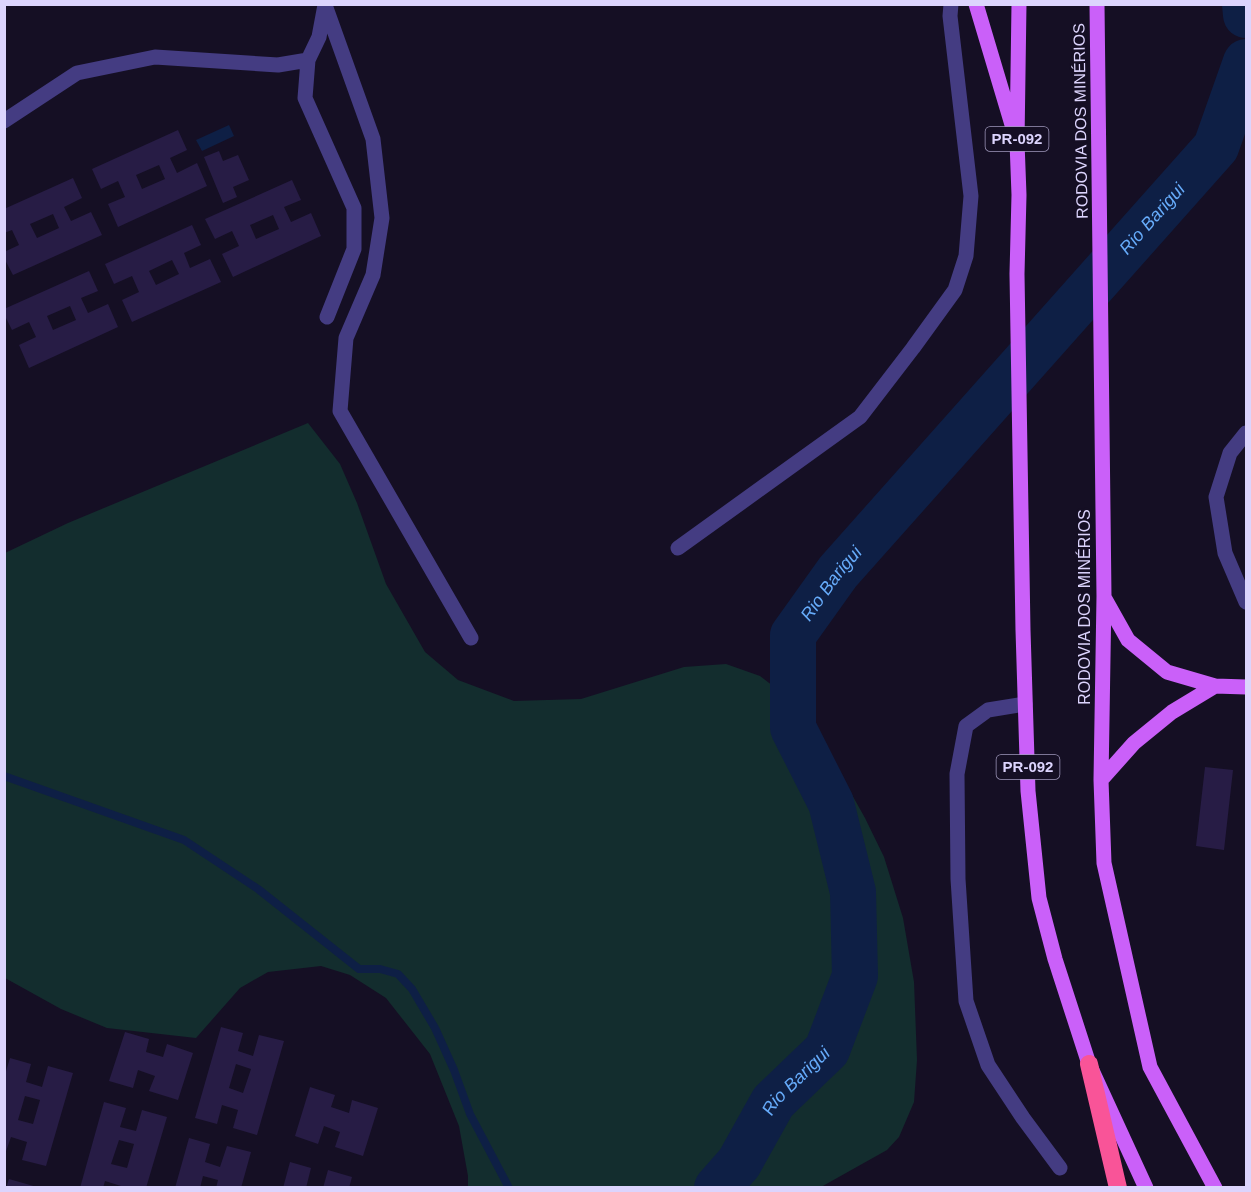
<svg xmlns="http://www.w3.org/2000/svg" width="1251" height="1192" font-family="Helvetica,sans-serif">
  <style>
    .green { fill: #132d2e }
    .water { fill: #0e1f45 }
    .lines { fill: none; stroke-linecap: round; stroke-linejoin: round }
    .stream { stroke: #0e1f45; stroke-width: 8 }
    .river { stroke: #0e1f45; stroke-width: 46 }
    .building { fill: #271c45; fill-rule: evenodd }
    .minor { stroke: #443c82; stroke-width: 15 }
    .major { stroke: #ca60f9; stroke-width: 15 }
    .highway { stroke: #f95498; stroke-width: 18 }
    .labels { text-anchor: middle; stroke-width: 4.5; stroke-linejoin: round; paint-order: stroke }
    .shield { fill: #150f24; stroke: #a099bc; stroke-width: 1.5 }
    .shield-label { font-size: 15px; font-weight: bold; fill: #dcd4fd }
    .street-label { font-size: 16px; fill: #dcd4fd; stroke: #150f24 }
    .water-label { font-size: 18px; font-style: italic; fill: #66abfa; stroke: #150f24 }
  </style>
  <rect width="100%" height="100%" fill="#150f24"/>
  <path class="green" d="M 308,423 L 340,464 L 357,503 L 386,584 L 425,652 L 458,680 L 514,701 L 581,699 L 684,667 L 726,664 L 760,676 L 782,693 L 828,752 L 865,818 L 884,857 L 903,918 L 914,982 L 917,1060 L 914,1102 L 899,1137 L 887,1150 L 821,1187 L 468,1187 L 468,1176 L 459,1126 L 430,1054 L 386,998 L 350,975 L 321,966 L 268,972 L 240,988 L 196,1038 L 107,1028 L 61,1009 L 5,978 L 5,553 L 68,523 Z"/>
  <path class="water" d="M 229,125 L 234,136 L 202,151 L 196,140 Z"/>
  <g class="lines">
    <path class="stream" d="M 4,776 L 184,840 L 258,889 L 359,969 L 380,969 L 398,974 L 412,989 L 435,1028 L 454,1070 L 470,1114 L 509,1188"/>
    <g class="river">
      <path d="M 1245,4 L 1246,15"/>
      <path id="s1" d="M 717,1188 L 739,1163 L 773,1102 L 827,1050 L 855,976 L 853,892 L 831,803 L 793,728 L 793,635 L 838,572 L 1216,147 L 1246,62"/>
    </g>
  </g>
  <path class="building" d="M 178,130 L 187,150 L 170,158 L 177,173 L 197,163 L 207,186 L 118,227 L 108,204 L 125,197 L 118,181 L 101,189 L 92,169 ZM 159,165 L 165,179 L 142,189 L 136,175 Z
    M 219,151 L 223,161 L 238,155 L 249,180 L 233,187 L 237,197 L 223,203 L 204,157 Z
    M 73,178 L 82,198 L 64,207 L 71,221 L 91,212 L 102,235 L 13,275 L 4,258 L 4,252 L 19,245 L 12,230 L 4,233 L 4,209 ZM 53,214 L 59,228 L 37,238 L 30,224 Z
    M 292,180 L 301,200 L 284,207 L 291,222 L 311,213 L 321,236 L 233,277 L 222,254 L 239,246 L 232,231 L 215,239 L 205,219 ZM 273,215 L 279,229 L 256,239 L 250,225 Z
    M 192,225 L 201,245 L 184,253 L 190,268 L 210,259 L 221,282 L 132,322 L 122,300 L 139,292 L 132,276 L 114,284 L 105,264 ZM 172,260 L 179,274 L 156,285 L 149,271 Z
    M 89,271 L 98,291 L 81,298 L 88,313 L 108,304 L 118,327 L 29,368 L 19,345 L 36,337 L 29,322 L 12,330 L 4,314 L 4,309 ZM 70,306 L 76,320 L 53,330 L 47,316 Z
    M 1205,767 L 1233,770 L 1224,850 L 1196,846 Z
    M 221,1027 L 243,1033 L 238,1051 L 253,1056 L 259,1035 L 284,1041 L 257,1135 L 233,1128 L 238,1110 L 222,1105 L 217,1124 L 195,1118 ZM 236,1064 L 251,1069 L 243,1093 L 229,1088 Z
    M 125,1032 L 149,1039 L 146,1052 L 163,1057 L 167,1044 L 193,1053 L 178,1100 L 149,1091 L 155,1076 L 138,1070 L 133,1088 L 109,1081 Z
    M 10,1058 L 31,1064 L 26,1082 L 42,1087 L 48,1066 L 73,1073 L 46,1166 L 22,1160 L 27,1142 L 11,1137 L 4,1157 L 4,1078 ZM 25,1096 L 40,1100 L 33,1124 L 18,1120 Z
    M 310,1087 L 335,1095 L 331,1107 L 349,1113 L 352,1100 L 378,1108 L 363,1156 L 335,1147 L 340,1132 L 324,1126 L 318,1144 L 295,1136 Z
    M 104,1102 L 126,1108 L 120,1127 L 136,1131 L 142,1110 L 167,1117 L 146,1188 L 121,1188 L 121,1186 L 105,1181 L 103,1188 L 80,1188 ZM 119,1140 L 134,1144 L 127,1168 L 111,1164 Z
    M 189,1138 L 210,1144 L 205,1162 L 220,1167 L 227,1146 L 251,1152 L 241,1188 L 216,1188 L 218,1180 L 203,1176 L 200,1188 L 175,1188 Z
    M 290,1162 L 311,1168 L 306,1188 L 283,1188 Z
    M 328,1170 L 352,1177 L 349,1188 L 323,1188 Z
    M 9,1179 L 37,1187 L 37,1188 L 6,1188 Z"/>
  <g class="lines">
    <path class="minor" d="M 325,5 L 373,139 L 382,218 L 373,275 L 346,338 L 340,411 L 471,638
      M 308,60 L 305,98 L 354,208 L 354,249 L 327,317
      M 4,121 L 77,73 L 155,57 L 278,65 L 308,60 L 319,37 L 325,5
      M 1246,433 L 1230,453 L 1216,497 L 1225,553 L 1246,602
      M 678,548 L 860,417 L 913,348 L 955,290 L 966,256 L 971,196 L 950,16 L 951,4
      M 1025,704 L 988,710 L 966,726 L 957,774 L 958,879 L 966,1001 L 988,1065 L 1023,1118 L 1060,1168"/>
    <path class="major" d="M 976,4 L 1013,128
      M 1019,4 L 1017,142 L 1019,195 L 1017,274 L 1023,630 L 1028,791 L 1039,898 L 1055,959 L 1089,1064 L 1146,1188
      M 1097,4 L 1104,596 L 1101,780 L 1104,863 L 1150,1067 L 1215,1188
      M 1105,599 L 1128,640 L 1167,672 L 1215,686 L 1246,687
      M 1101,780 L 1134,743 L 1172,712 L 1215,686"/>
    <path class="highway" d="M 1089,1064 L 1118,1188"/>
  </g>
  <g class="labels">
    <g class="shield">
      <rect x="985.5" y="127" width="63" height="24" rx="4.5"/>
      <rect x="996.5" y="755" width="63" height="24" rx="4.5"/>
    </g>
    <g class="shield-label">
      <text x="1017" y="144">PR-092</text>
      <text x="1028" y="772">PR-092</text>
    </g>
    <g class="street-label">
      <text transform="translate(1080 121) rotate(-91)" y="6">RODOVIA DOS MINÉRIOS</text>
      <text transform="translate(1084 607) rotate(-90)" y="6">RODOVIA DOS MINÉRIOS</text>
    </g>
    <g class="water-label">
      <text dy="6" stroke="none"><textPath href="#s1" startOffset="1160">Rio Barigui</textPath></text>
      <text dy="6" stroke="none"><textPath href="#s1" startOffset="674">Rio Barigui</textPath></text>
      <text dy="6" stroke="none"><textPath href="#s1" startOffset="134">Rio Barigui</textPath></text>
    </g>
  </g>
  <rect width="1251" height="1192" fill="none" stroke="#dcd4fd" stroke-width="12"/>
</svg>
